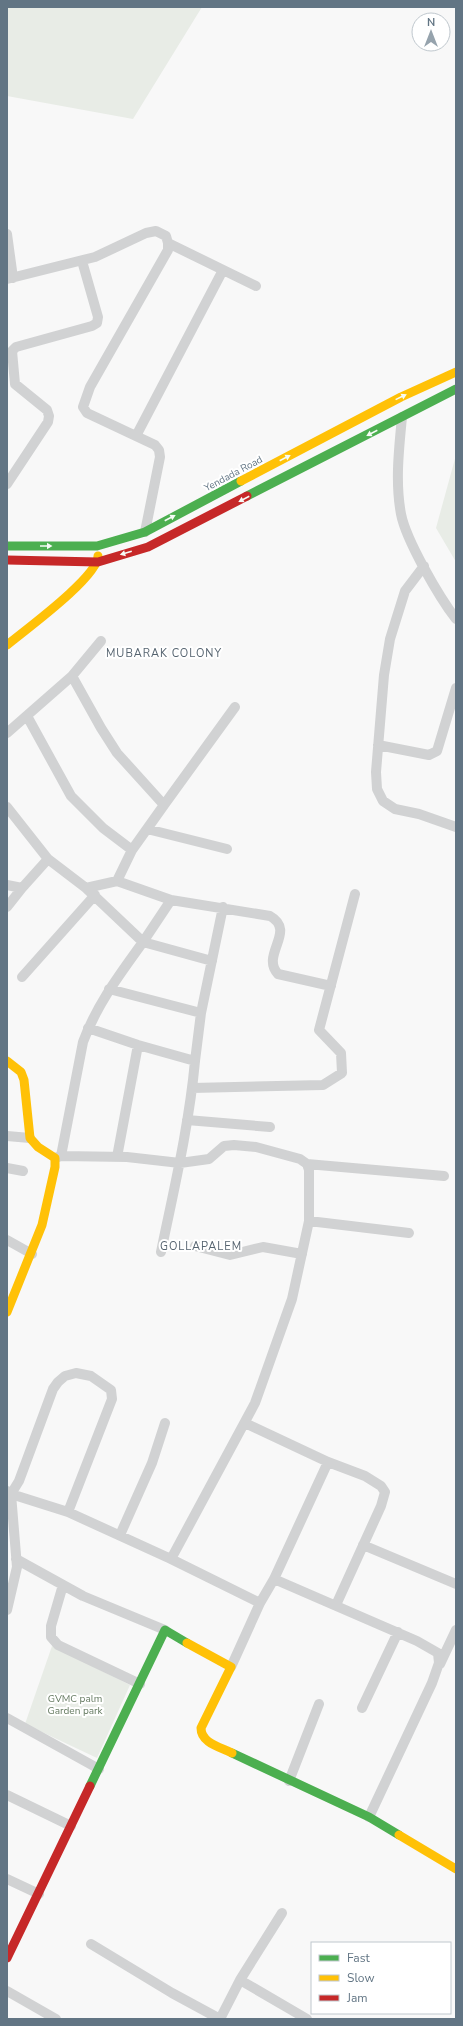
<svg xmlns="http://www.w3.org/2000/svg" width="463" height="2026" font-family="'Nunito Sans',sans-serif">
  <style>
    .green { fill: #e8ece6 }
    .lines { fill: none; stroke-linecap: round; stroke-linejoin: round }
    .street { stroke: #d1d2d3; stroke-width: 10 }
    .fast { stroke: #4caf50; stroke-width: 9 }
    .slow { stroke: #ffc107; stroke-width: 9 }
    .jam { stroke: #c62828; stroke-width: 9 }
    .oneway { fill: #f6fbf6 }
    .labels { text-anchor: middle; stroke-width: 4; stroke-linejoin: round; paint-order: stroke }
    .street-label { font-size: 10px; fill: #627584; stroke: #fff }
    .park-label { font-size: 10px; fill: #667b62; stroke: #fff }
    .neighbourhood-label { font-size: 11px; letter-spacing: 1px; fill: #55636f; stroke: #fff }
  </style>
  <rect width="100%" height="100%" fill="#f8f8f8"/>
  <path class="green" d="M 7,7 L 202,7 L 133,119 L 7,96 Z
    M 456,455 L 456,562 L 436,528 Z
    M 52,1646 L 130,1685 L 97,1758 L 25,1724 Z"/>
  <g class="lines">
    <path class="street" d="M 7,234 L 13,278
      M 168,243 L 256,286
      M 7,279 L 95,257 L 146,233 L 156,231 L 166,236 L 168,243 L 168,250 L 90,387 L 83,407 L 87,413 L 155,445 L 159,450 L 160,457 L 145,532
      M 402,417 C 399,449 395,482 401,514 C 406,540 439,597 456,619
      M 136,436 L 223,270
      M 7,484 L 48,422 L 49,416 L 47,410 L 15,384 L 12,351 L 16,347 L 92,326 L 97,323 L 98,317 L 82,261
      M 424,566 L 405,591 L 390,639 L 384,675 L 376,772 L 377,789 L 383,801 L 395,809 L 419,814 L 456,827
      M 72,676 L 101,641
      M 27,716 L 71,796 L 103,828 L 132,850
      M 7,733 L 72,676 L 101,728 L 117,753 L 164,805 L 132,850 L 117,881
      M 378,745 L 429,755 L 437,751 L 456,688
      M 164,805 L 235,707
      M 7,807 L 48,859
      M 147,829 L 227,849
      M 7,885 L 22,888
      M 86,888 L 143,942 L 171,900
      M 7,907 L 22,888 L 48,859 L 86,888 L 117,881 L 171,900 L 270,916 C 297,931 260,955 278,974 L 331,986
      M 22,977 L 95,895
      M 109,989 L 201,1013 L 195,1061
      M 201,1013 L 223,907
      M 88,1028 L 138,1045 L 195,1061 C 189,1126 174,1189 161,1252
      M 192,1088 L 323,1085 L 342,1073 L 341,1053 L 319,1030 L 355,894
      M 187,1120 L 270,1127
      M 7,1136 L 30,1138
      M 61,1156 L 83,1042 C 97,1004 120,974 143,942 L 212,961
      M 117,1157 L 138,1045
      M 55,1158 L 61,1156 L 127,1157 L 180,1163 L 209,1159 L 224,1146 L 234,1145 L 256,1147 L 300,1159 L 307,1164 L 309,1170 L 309,1221 L 292,1299 L 255,1403 L 171,1559
      M 307,1164 L 444,1176
      M 7,1168 L 23,1171
      M 309,1221 L 409,1233
      M 7,1240 L 32,1254
      M 195,1246 L 230,1255 L 263,1247 L 302,1254
      M 245,1423 L 328,1462 L 365,1476 L 381,1486 L 385,1492 L 381,1506 L 336,1605
      M 7,1491 L 11,1494 L 17,1567 L 7,1610
      M 68,1512 L 112,1399 L 111,1390 L 91,1376 L 76,1373 L 65,1376 L 58,1382 L 53,1389 L 19,1481 L 11,1494 L 68,1512 L 171,1559 L 260,1603 L 231,1667
      M 120,1535 L 152,1463 L 165,1423
      M 363,1545 L 456,1584
      M 16,1559 L 83,1596 L 165,1630
      M 274,1579 L 417,1641 L 438,1653 L 439,1663 L 432,1683 L 369,1817
      M 63,1585 L 51,1626 L 51,1637 L 58,1645 L 140,1684
      M 260,1603 L 274,1579 L 328,1462
      M 440,1664 L 456,1630
      M 362,1708 L 398,1632
      M 7,1718 L 99,1769
      M 289,1781 L 319,1704
      M 7,1795 L 71,1826
      M 7,1879 L 39,1894
      M 91,1944 L 172,1993 L 220,2019
      M 240,1980 L 307,2019
      M 7,1991 L 56,2019
      M 220,2019 L 240,1980 L 282,1913"/>
    <path class="fast" d="M 247,496 L 456,389
      M 7,546 L 97,546 L 145,532 L 241,481
      M 232,1753 L 369,1817 L 399,1835
      M 90,1786 L 165,1630 L 187,1643"/>
    <path class="slow" d="M 241,481 L 401,397 L 456,372
      M 7,645 C 25,630 98,577 98,556
      M 7,1061 L 21,1072 L 24,1080 L 30,1138 L 38,1147 L 55,1158 L 55,1167 L 42,1225 L 7,1312
      M 187,1643 L 231,1667 L 201,1728 C 201,1743 220,1747 232,1753
      M 399,1835 L 456,1869"/>
    <path class="jam" d="M 7,560 L 98,562 L 148,547 L 247,496
      M 7,1958 L 90,1786"/>
  </g>
  <defs><path id="oneway-solid" d="M-6-.8H1V-3.2L6.5 0L1 3.2V.8H-6Z"/></defs>
  <g class="oneway">
    <use href="#oneway-solid" transform="translate(401 397) rotate(-26)"/>
    <use href="#oneway-solid" transform="translate(372 433) rotate(153)"/>
    <use href="#oneway-solid" transform="translate(285 458) rotate(-27)"/>
    <use href="#oneway-solid" transform="translate(244 499) rotate(152)"/>
    <use href="#oneway-solid" transform="translate(170 518) rotate(-28)"/>
    <use href="#oneway-solid" transform="translate(46 546)"/>
    <use href="#oneway-solid" transform="translate(126 553) rotate(164)"/>
  </g>
  <g class="labels">
    <g class="street-label">
      <text transform="translate(233 473) rotate(-28)" y="4">Yendada Road</text>
    </g>
    <g class="park-label">
      <text x="75" y="1702">GVMC palm<tspan x="75" dy="12">Garden park</tspan></text>
    </g>
    <g class="neighbourhood-label">
      <text x="164" y="657">MUBARAK COLONY</text>
      <text x="201" y="1250">GOLLAPALEM</text>
    </g>
  </g>
  <rect width="463" height="2026" fill="none" stroke="#627584" stroke-width="16"/>
  <rect x="311" y="1942" width="140" height="72" fill="#ffffff" stroke="#c0c8ce"/>
  <rect x="319" y="1955" width="20" height="6" fill="#4caf50" stroke="#c0c8ce"/>
  <text x="347" y="1962" font-size="12" fill="#627584">Fast</text>
  <rect x="319" y="1975" width="20" height="6" fill="#ffc107" stroke="#c0c8ce"/>
  <text x="347" y="1982" font-size="12" fill="#627584">Slow</text>
  <rect x="319" y="1995" width="20" height="6" fill="#c62828" stroke="#c0c8ce"/>
  <text x="347" y="2002" font-size="12" fill="#627584">Jam</text>
  <g transform="translate(431 32)"><circle r="19" fill="#ffffff" stroke="#c0c8ce"/>
  <path d="M0-3L7 15L0 10L-7 15Z" fill="#96a3ad"/>
  <text y="-6" font-size="11" font-weight="bold" text-anchor="middle" fill="#627584">N</text>
  </g>
</svg>
